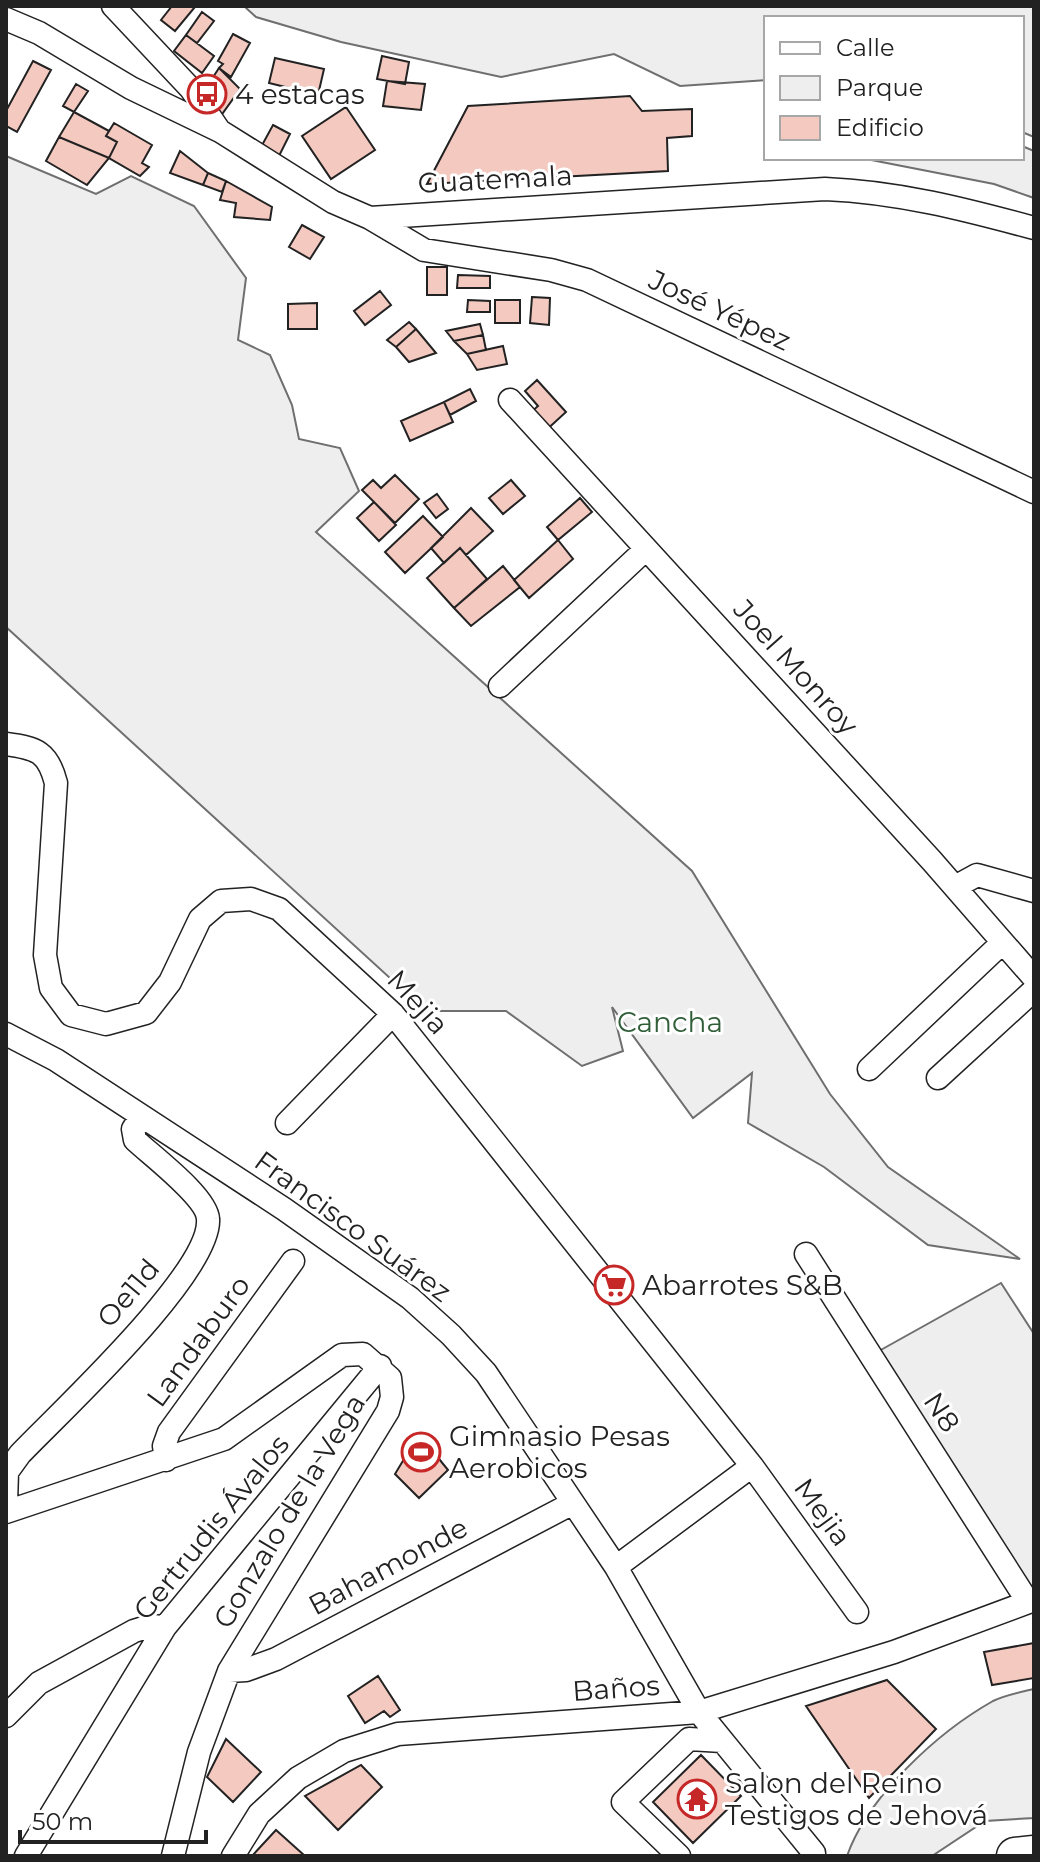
<svg xmlns="http://www.w3.org/2000/svg" width="1040" height="1862" font-family="Montserrat,sans-serif">
  <style>
    .green { fill: #eee; stroke: #6f6f6f; stroke-width: 2 }
    .building { fill: #f3c9c0; stroke: #222; stroke-width: 2 }
    .lines { fill: none; stroke-linecap: round; stroke-linejoin: round }
    .street-casing { stroke: #222; stroke-width: 25 }
    .primary-casing { stroke: #222; stroke-width: 39 }
    .street { stroke: #fff; stroke-width: 22 }
    .primary { stroke: #fff; stroke-width: 36 }
    .labels { text-anchor: middle; stroke-width: 6; stroke-linejoin: round; paint-order: stroke }
    .poi-label { font-size: 28px; fill: #222; stroke: #fff; text-anchor: start }
    .street-label { font-size: 28px; fill: #222; stroke: #fff }
    .park-label { font-size: 28px; fill: #2f5e38; stroke: #fff }
  </style>
  <rect width="100%" height="100%" fill="#fff"/>
  <path class="green" d="M 244,6 L 1034,6 L 1034,137 L 1022,132 L 1022,18 L 766,18 L 766,80 L 680,86 L 614,54 L 501,77 L 341,42 L 256,17 Z
    M 1022,146 L 1034,151 L 1034,198 L 994,184 L 861,158 L 1022,158 Z
    M 6,156 L 96,194 L 131,176 L 194,206 L 246,278 L 238,340 L 270,355 L 292,405 L 299,439 L 340,448 L 359,491 L 316,532 L 692,871 L 830,1094 L 888,1167 L 1020,1259 L 928,1245 L 824,1167 L 748,1123 L 752,1073 L 693,1118 L 612,1007 L 623,1051 L 582,1066 L 506,1011 L 426,1011 L 6,627 Z
    M 1001,1283 L 1034,1334 L 1034,1593 L 870,1356 Z
    M 1034,1689 L 1034,1818 L 985,1821 L 932,1856 L 847,1856 C 868,1796 938,1732 993,1701 C 1005,1695 1021,1692 1034,1689 Z"/>
  <path class="building" d="M 172,6 L 195,7 L 175,31 L 161,20 Z
    M 202,12 L 214,21 L 197,43 L 186,35 Z
    M 233,34 L 250,43 L 231,77 L 219,68 L 223,64 L 218,61 Z
    M 186,35 L 214,56 L 202,73 L 174,51 Z
    M 382,56 L 409,62 L 405,84 L 377,79 Z
    M 275,58 L 324,69 L 318,95 L 269,83 Z
    M 33,61 L 51,70 L 17,132 L 6,126 L 6,111 Z
    M 219,68 L 240,89 L 220,117 L 202,94 Z
    M 387,81 L 425,84 L 421,110 L 383,106 Z
    M 76,84 L 88,91 L 74,112 L 63,106 Z
    M 630,96 L 642,111 L 692,109 L 692,136 L 667,138 L 668,171 L 427,184 L 468,106 Z
    M 346,107 L 375,150 L 331,179 L 302,136 Z
    M 74,112 L 109,131 L 106,136 L 117,142 L 109,158 L 59,137 Z
    M 114,123 L 152,145 L 142,163 L 149,167 L 140,176 L 109,158 L 117,142 L 106,136 Z
    M 273,125 L 290,134 L 279,156 L 261,147 Z
    M 59,137 L 109,158 L 87,185 L 46,161 Z
    M 180,151 L 208,173 L 203,185 L 170,173 Z
    M 208,173 L 226,181 L 222,192 L 203,185 Z
    M 226,181 L 272,207 L 270,220 L 234,217 L 236,203 L 220,200 Z
    M 302,225 L 324,237 L 310,259 L 289,247 Z
    M 427,267 L 447,267 L 447,295 L 427,295 Z
    M 458,275 L 490,276 L 490,288 L 457,288 Z
    M 380,291 L 391,305 L 365,325 L 354,311 Z
    M 532,297 L 550,298 L 549,325 L 530,323 Z
    M 468,300 L 490,301 L 490,312 L 467,312 Z
    M 495,300 L 520,300 L 520,323 L 495,323 Z
    M 317,303 L 317,329 L 288,329 L 288,304 Z
    M 409,322 L 416,329 L 396,347 L 387,340 Z
    M 480,324 L 483,335 L 454,341 L 446,331 Z
    M 416,329 L 436,353 L 409,362 L 396,347 Z
    M 483,335 L 486,350 L 467,354 L 454,341 Z
    M 503,346 L 507,364 L 477,370 L 467,354 Z
    M 537,380 L 566,412 L 543,433 L 527,416 L 538,406 L 525,391 Z
    M 470,389 L 476,401 L 450,415 L 444,402 Z
    M 444,402 L 453,422 L 410,441 L 401,421 Z
    M 395,475 L 419,499 L 395,523 L 362,490 L 373,480 L 381,488 Z
    M 511,480 L 525,496 L 503,514 L 489,498 Z
    M 437,494 L 448,509 L 436,518 L 424,503 Z
    M 580,498 L 592,512 L 558,540 L 547,527 Z
    M 374,502 L 396,525 L 379,541 L 357,518 Z
    M 471,508 L 493,531 L 466,555 L 460,548 L 444,563 L 431,548 Z
    M 423,516 L 443,537 L 405,573 L 385,552 Z
    M 558,540 L 573,559 L 529,598 L 514,580 Z
    M 460,548 L 487,579 L 454,608 L 427,578 Z
    M 503,566 L 520,587 L 471,626 L 454,608 Z
    M 419,1434 L 448,1470 L 419,1498 L 395,1474 Z
    M 1034,1643 L 1034,1678 L 992,1685 L 984,1652 Z
    M 378,1676 L 400,1710 L 390,1717 L 384,1711 L 365,1723 L 348,1696 Z
    M 887,1680 L 936,1729 L 869,1798 L 806,1706 Z
    M 226,1739 L 261,1772 L 233,1802 L 207,1777 Z
    M 701,1755 L 741,1796 L 693,1843 L 653,1802 Z
    M 361,1765 L 382,1787 L 338,1830 L 305,1796 Z
    M 276,1830 L 305,1856 L 252,1856 Z"/>
  <g class="lines">
    <defs>
      <path id="street" d="M 113,6 L 191,89 L 219,130
        M 6,19 L 39,33 L 131,88 L 220,131 L 333,202 L 370,218 L 424,250 L 551,270 L 587,280 L 1034,492
        M 370,218 L 825,189 C 898,192 964,209 1034,228
        M 510,400 L 932,861 L 1034,978
        M 500,686 L 646,549
        M 6,744 C 37,748 48,752 56,783 L 45,955 L 51,988 L 71,1015 L 106,1024 L 146,1013 L 170,982 L 200,919 L 221,901 L 251,899 L 279,909 L 393,1014 L 752,1466 L 857,1612
        M 955,887 L 977,875 L 1034,891
        M 6,1034 L 56,1060 L 284,1209 L 410,1298 L 451,1335 L 486,1373 L 616,1567 L 699,1712 L 814,1853
        M 869,1069 L 1002,943
        M 938,1078 L 1034,990
        M 287,1123 L 393,1014
        M 806,1254 L 1028,1602
        M 166,1460 L 164,1446 L 169,1432 L 293,1261
        M 6,1503 L 7,1472 L 20,1454 C 59,1413 212,1272 208,1219 C 207,1197 152,1156 135,1140 L 133,1129 L 141,1117
        M 6,1512 L 224,1439 L 342,1355 L 363,1354 L 390,1378 L 392,1397 L 388,1411 L 229,1671 L 199,1752 L 173,1856
        M 616,1567 L 752,1466
        M 229,1671 L 246,1670 L 276,1659 L 573,1503
        M 6,1716 L 39,1683 L 134,1631 L 150,1626 L 165,1627
        M 26,1856 L 165,1627 L 380,1366
        M 233,1856 L 259,1814 L 298,1778 L 344,1751 L 398,1734 L 699,1712 L 894,1652 L 1034,1600
        M 679,1856 L 623,1802 L 689,1739 L 722,1741"/>
      <path id="primary" d="M 1015,1856 L 1034,1854"/>
    </defs>
    <use href="#street" class="street-casing"/>
    <use href="#primary" class="primary-casing"/>
    <use href="#street" class="street"/>
    <use href="#primary" class="primary"/>
  </g>
  <defs>
    <symbol id="bus-ring" viewBox="-11 -11 22 22"><circle r="9.5" fill="#fff" stroke="#c62828" stroke-width="1.5"/><path d="M-5-6H5V4H4V6H2V4H-2V6H-4V4H-5ZM-3.5-4V0h7V-4ZM-3.5 1.2v1.5H-2V1.2ZM2 1.2v1.5H3.5V1.2Z" fill="#c62828"/></symbol>
    <symbol id="supermarket-ring" viewBox="-11 -11 22 22"><circle r="9.5" fill="#fff" stroke="#c62828" stroke-width="1.5"/><path d="M-6-5.5h2.5l.6 2H6L4.5 2H-2.5L-4.4-4H-6ZM-1.5 3.2a1.3 1.3 0 1 0 .1 0ZM3 3.2a1.3 1.3 0 1 0 .1 0Z" fill="#c62828"/></symbol>
    <symbol id="stadium-ring" viewBox="-11 -11 22 22"><circle r="9.5" fill="#fff" stroke="#c62828" stroke-width="1.5"/><path d="M0-5a6.5 5 0 1 0 0 10a6.5 5 0 1 0 0-10ZM-3.5-1.8h7v3.6h-7Z" fill="#c62828"/></symbol>
    <symbol id="temple-ring" viewBox="-11 -11 22 22"><circle r="9.5" fill="#fff" stroke="#c62828" stroke-width="1.5"/><path d="M0-6L5-2H3V0L6.5 2.5H4V6H1.5V3h-3V6H-4V2.5H-6.5L-3 0V-2H-5Z" fill="#c62828"/></symbol>
  </defs>
  <g fill-rule="evenodd">
    <use href="#bus-ring" x="185" y="72" width="44" height="44"/>
    <use href="#supermarket-ring" x="592" y="1263" width="44" height="44"/>
    <use href="#stadium-ring" x="399" y="1430" width="44" height="44"/>
    <use href="#temple-ring" x="675" y="1777" width="44" height="44"/>
  </g>
  <g class="labels">
    <g class="poi-label">
      <text x="235" y="104">4 estacas</text>
      <text x="642" y="1295">Abarrotes S&amp;B</text>
      <text x="449" y="1446">Gimnasio Pesas<tspan x="449" dy="32">Aerobicos</tspan></text>
      <text x="725" y="1793">Salon del Reino<tspan x="725" dy="32">Testigos de Jehová</tspan></text>
    </g>
    <g class="street-label">
      <text transform="translate(495 179) rotate(-3)" y="10">Guatemala</text>
      <text transform="translate(720 310) rotate(25)" y="10">José Yépez</text>
      <text transform="translate(796 667) rotate(48)" y="10">Joel Monroy</text>
      <text transform="translate(418 1002) rotate(48)" y="10">Mejia</text>
      <text transform="translate(353 1226) rotate(36)" y="10">Francisco Suárez</text>
      <text transform="translate(128 1293) rotate(-50)" y="10">Oe11d</text>
      <text transform="translate(198 1341) rotate(-54)" y="10">Landaburo</text>
      <text transform="translate(942 1412) rotate(57)" y="10">N8</text>
      <text transform="translate(289 1511) rotate(-59)" y="10">Gonzalo de la Vega</text>
      <text transform="translate(823 1512) rotate(54)" y="10">Mejia</text>
      <text transform="translate(211 1527) rotate(-51)" y="10">Gertrudis Ávalos</text>
      <text transform="translate(388 1566) rotate(-28)" y="10">Bahamonde</text>
      <text transform="translate(616 1688) rotate(-4)" y="10">Baños</text>
    </g>
    <g class="park-label">
      <text x="670" y="1032">Cancha</text>
    </g>
  </g>
  <rect width="1040" height="1862" fill="none" stroke="#222222" stroke-width="16"/>
  <rect x="764" y="16" width="260" height="144" fill="#ffffff" stroke="#a7a7a7" stroke-width="2"/>
  <rect x="780" y="42" width="40" height="12" fill="#ffffff" stroke="#a7a7a7" stroke-width="2"/>
  <text x="836" y="56" font-size="24" fill="#222222">Calle</text>
  <rect x="780" y="76" width="40" height="24" fill="#eeeeee" stroke="#a7a7a7" stroke-width="2"/>
  <text x="836" y="96" font-size="24" fill="#222222">Parque</text>
  <rect x="780" y="116" width="40" height="24" fill="#f3c9c0" stroke="#a7a7a7" stroke-width="2"/>
  <text x="836" y="136" font-size="24" fill="#222222">Edificio</text>
  <path d="M20 1830v12h186v-12" fill="none" stroke="#222222" stroke-width="4"/>
  <text x="32" y="1830" font-size="24" fill="#222222" stroke="#ffffff" stroke-width="6" paint-order="stroke">50 m</text>
</svg>
